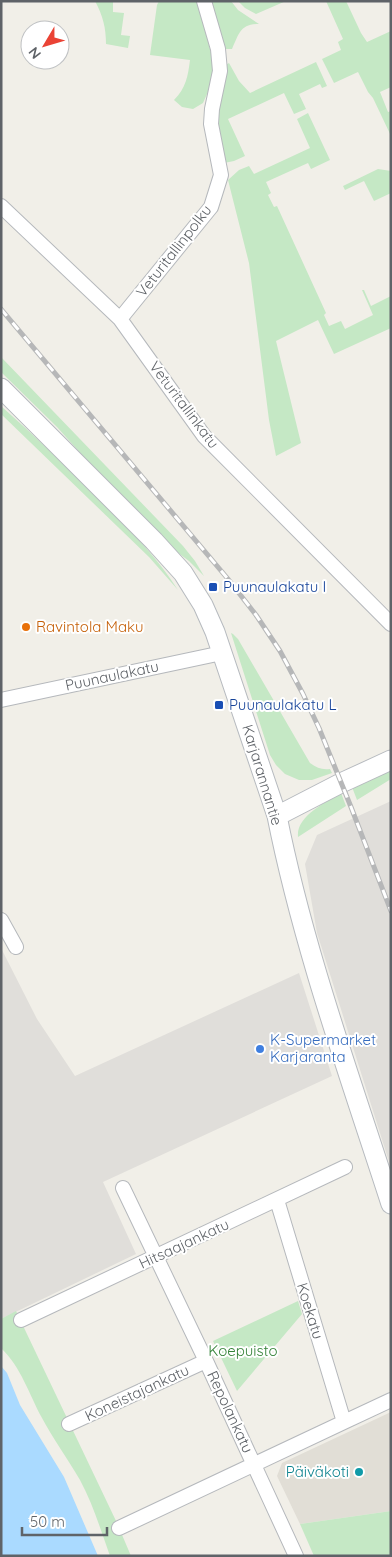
<svg xmlns="http://www.w3.org/2000/svg" width="392" height="1557" font-family="Quicksand,sans-serif">
  <style>
    .industrial { fill: #e0deda }
    .education { fill: #e1ded6 }
    .green { fill: #c5e8c5 }
    .water { fill: #aadaff }
    .lines { fill: none; stroke-linecap: round; stroke-linejoin: round }
    .street-casing { stroke: #b5b8bc; stroke-width: 16 }
    .secondary-casing { stroke: #b6babf; stroke-width: 21 }
    .street { stroke: #fff; stroke-width: 14 }
    .secondary { stroke: #fff; stroke-width: 19 }
    .rail-casing { stroke: #b6b7b8; stroke-width: 5 }
    .rail { stroke: #fff; stroke-width: 3; stroke-dasharray: 9; stroke-linecap: butt }
    .transit-dot { fill: #1a4fb4; stroke: #fff; stroke-width: 2 }
    .food-dot { fill: #e8710a; stroke: #fff; stroke-width: 2 }
    .shop-dot { fill: #3f7fe0; stroke: #fff; stroke-width: 2 }
    .culture-dot { fill: #0f9aa8; stroke: #fff; stroke-width: 2 }
    .labels { text-anchor: middle; stroke-width: 4; stroke-linejoin: round; paint-order: stroke }
    .street-label { font-size: 15px; fill: #5f6368; stroke: #fff }
    .transit-label { font-size: 15px; fill: #164399; stroke: #fff; text-anchor: start }
    .food-label { font-size: 15px; fill: #c56008; stroke: #fff; text-anchor: start }
    .shop-label { font-size: 15px; fill: #366cbe; stroke: #fff; text-anchor: start }
    .park-label { font-size: 15px; fill: #348238; stroke: #fff }
    .culture-label { font-size: 15px; fill: #0d838f; stroke: #fff; text-anchor: end }
  </style>
  <rect width="100%" height="100%" fill="#f1efe8"/>
  <path class="industrial" d="M 391,801 L 391,1168 L 317,933 L 305,864 L 317,835 Z
    M 1,948 L 37,1019 L 75,1076 L 299,973 L 332,1076 L 103,1182 L 136,1254 L 1,1319 Z"/>
  <path class="education" d="M 391,1412 L 391,1511 L 300,1524 L 277,1476 L 282,1463 Z"/>
  <path class="green" d="M 95,1 L 113,1 L 113,12 L 124,13 L 121,35 L 130,36 L 128,48 L 106,44 C 106,28 103,16 95,1 Z
    M 159,1 L 197,1 L 213,60 L 211,85 L 203,103 L 193,109 L 182,107 L 174,100 C 186,88 188,76 190,60 L 150,55 L 157,5 Z
    M 208,1 L 231,1 L 238,10 L 259,24 C 240,24 239,34 232,49 L 222,49 Z
    M 238,1 L 286,1 L 256,14 L 245,8 Z
    M 326,1 L 346,1 L 361,33 L 367,42 L 391,31 L 391,87 L 380,92 L 388,112 L 391,111 L 391,136 L 373,98 L 368,92 L 358,72 L 334,83 L 322,59 L 341,50 L 338,42 L 343,39 Z
    M 316,62 L 327,86 L 322,88 L 320,84 L 299,94 L 306,109 L 294,114 L 284,93 L 228,119 L 245,156 L 234,161 L 224,163 L 217,135 L 218,111 L 224,66 L 229,63 L 239,81 L 250,93 Z
    M 308,113 L 330,160 L 311,169 L 308,163 L 266,182 L 271,193 L 268,195 L 274,207 L 277,206 L 326,313 L 324,315 L 329,326 L 341,321 L 345,329 L 373,315 L 362,290 L 364,290 L 371,306 L 391,296 L 391,328 L 334,354 L 318,320 L 276,341 L 301,443 L 276,456 L 269,420 L 249,263 L 228,180 L 239,170 L 249,166 L 254,174 L 310,148 L 297,119 Z
    M 378,169 L 391,171 L 391,193 L 374,201 L 364,181 L 345,190 L 343,186 Z
    M 1,357 L 183,546 L 195,561 L 204,576 L 189,561 L 177,552 L 100,475 L 57,427 L 1,372 Z
    M 1,406 C 34,435 65,465 95,495 C 125,525 155,554 178,590 L 149,557 L 1,414 Z
    M 231,633 L 233,634 L 238,639 L 310,763 C 317,768 322,770 330,769 L 332,773 L 312,780 L 299,780 L 285,774 L 276,765 L 270,755 Z
    M 391,768 L 391,779 L 357,800 L 352,787 Z
    M 341,793 L 346,806 L 298,837 C 296,816 325,803 341,793 Z
    M 298,1301 L 302,1314 L 237,1391 L 213,1341 Z
    M 16,1311 L 117,1523 L 131,1556 L 110,1556 C 101,1531 93,1504 80,1480 C 68,1459 53,1439 42,1418 C 29,1394 21,1367 1,1348 L 1,1319 Z
    M 391,1511 L 391,1556 L 314,1556 L 300,1524 Z"/>
  <path class="water" d="M 1,1366 L 7,1373 L 20,1405 L 64,1477 L 98,1556 L 1,1556 Z"/>
  <g class="lines">
    <defs>
      <path id="street" d="M 1,206 L 120,319 L 204,436 L 391,624
        M 120,319 L 211,207 L 221,175 L 211,124 L 212,109 L 220,71 L 218,49 L 204,1
        M 1,700 L 222,653
        M 1,920 L 16,947
        M 123,1188 L 206,1361 L 296,1556
        M 21,1320 L 345,1167
        M 344,1422 L 391,1400
        M 69,1424 L 206,1361
        M 119,1528 L 344,1422 L 277,1200"/>
      <path id="secondary" d="M 1,388 L 154,541 L 183,573 L 203,605 L 215,632 L 277,816 C 303,947 350,1077 391,1204
        M 277,816 L 341,783 L 391,760"/>
    </defs>
    <use href="#street" class="street-casing"/>
    <use href="#secondary" class="secondary-casing"/>
    <use href="#street" class="street"/>
    <use href="#secondary" class="secondary"/>
    <defs>
      <path id="rail" d="M 1,309 L 228,579 L 256,615 L 280,651 L 303,694 L 319,728 L 351,807 L 391,911"/>
    </defs>
    <use href="#rail" class="rail-casing"/>
    <use href="#rail" class="rail"/>
  </g>
  <g class="transit-dot">
    <rect x="208" y="582" width="10" height="10" rx="2.5"/>
    <rect x="214" y="700" width="10" height="10" rx="2.5"/>
  </g>
  <circle class="food-dot" cx="26" cy="627" r="5"/>
  <circle class="shop-dot" cx="260" cy="1049" r="5"/>
  <circle class="culture-dot" cx="359" cy="1472" r="5"/>
  <g class="labels">
    <g class="street-label">
      <text transform="translate(174 251) rotate(-52)" y="5">Veturitallinpolku</text>
      <text transform="translate(184 405) rotate(53)" y="5">Veturitallinkatu</text>
      <text transform="translate(112 676) rotate(-12)" y="5">Puunaulakatu</text>
      <text transform="translate(262 775) rotate(73)" y="5">Karjarannantie</text>
      <text transform="translate(184 1244) rotate(-25)" y="5">Hitsaajankatu</text>
      <text transform="translate(310 1311) rotate(73)" y="5">Koekatu</text>
      <text transform="translate(137 1393) rotate(-25)" y="5">Koneistajankatu</text>
      <text transform="translate(230 1412) rotate(65)" y="5">Repolankatu</text>
    </g>
    <g class="transit-label">
      <text x="223" y="592">Puunaulakatu I</text>
      <text x="229" y="710">Puunaulakatu L</text>
    </g>
    <g class="food-label">
      <text x="36" y="632">Ravintola Maku</text>
    </g>
    <g class="shop-label">
      <text x="270" y="1045">K-Supermarket<tspan x="270" dy="17">Karjaranta</tspan></text>
    </g>
    <g class="park-label">
      <text x="243" y="1356">Koepuisto</text>
    </g>
    <g class="culture-label">
      <text x="349" y="1477">Päiväkoti</text>
    </g>
  </g>
  <rect width="392" height="1557" fill="none" stroke="#5f6368" stroke-width="5"/>
  <g transform="translate(45 45) rotate(232)"><circle r="24" fill="#ffffff" stroke="#bfc1c3"/>
  <path d="M0-4L9 19L0 12L-9 19Z" fill="#ea4335"/>
  <text y="-8" font-size="14" font-weight="bold" text-anchor="middle" fill="#5f6368">N</text>
  </g>
  <path d="M22 1527v8h85v-8" fill="none" stroke="#5f6368" stroke-width="2.5"/>
  <text x="30" y="1527" font-size="15" fill="#5f6368" stroke="#ffffff" stroke-width="4" paint-order="stroke">50 m</text>
</svg>
